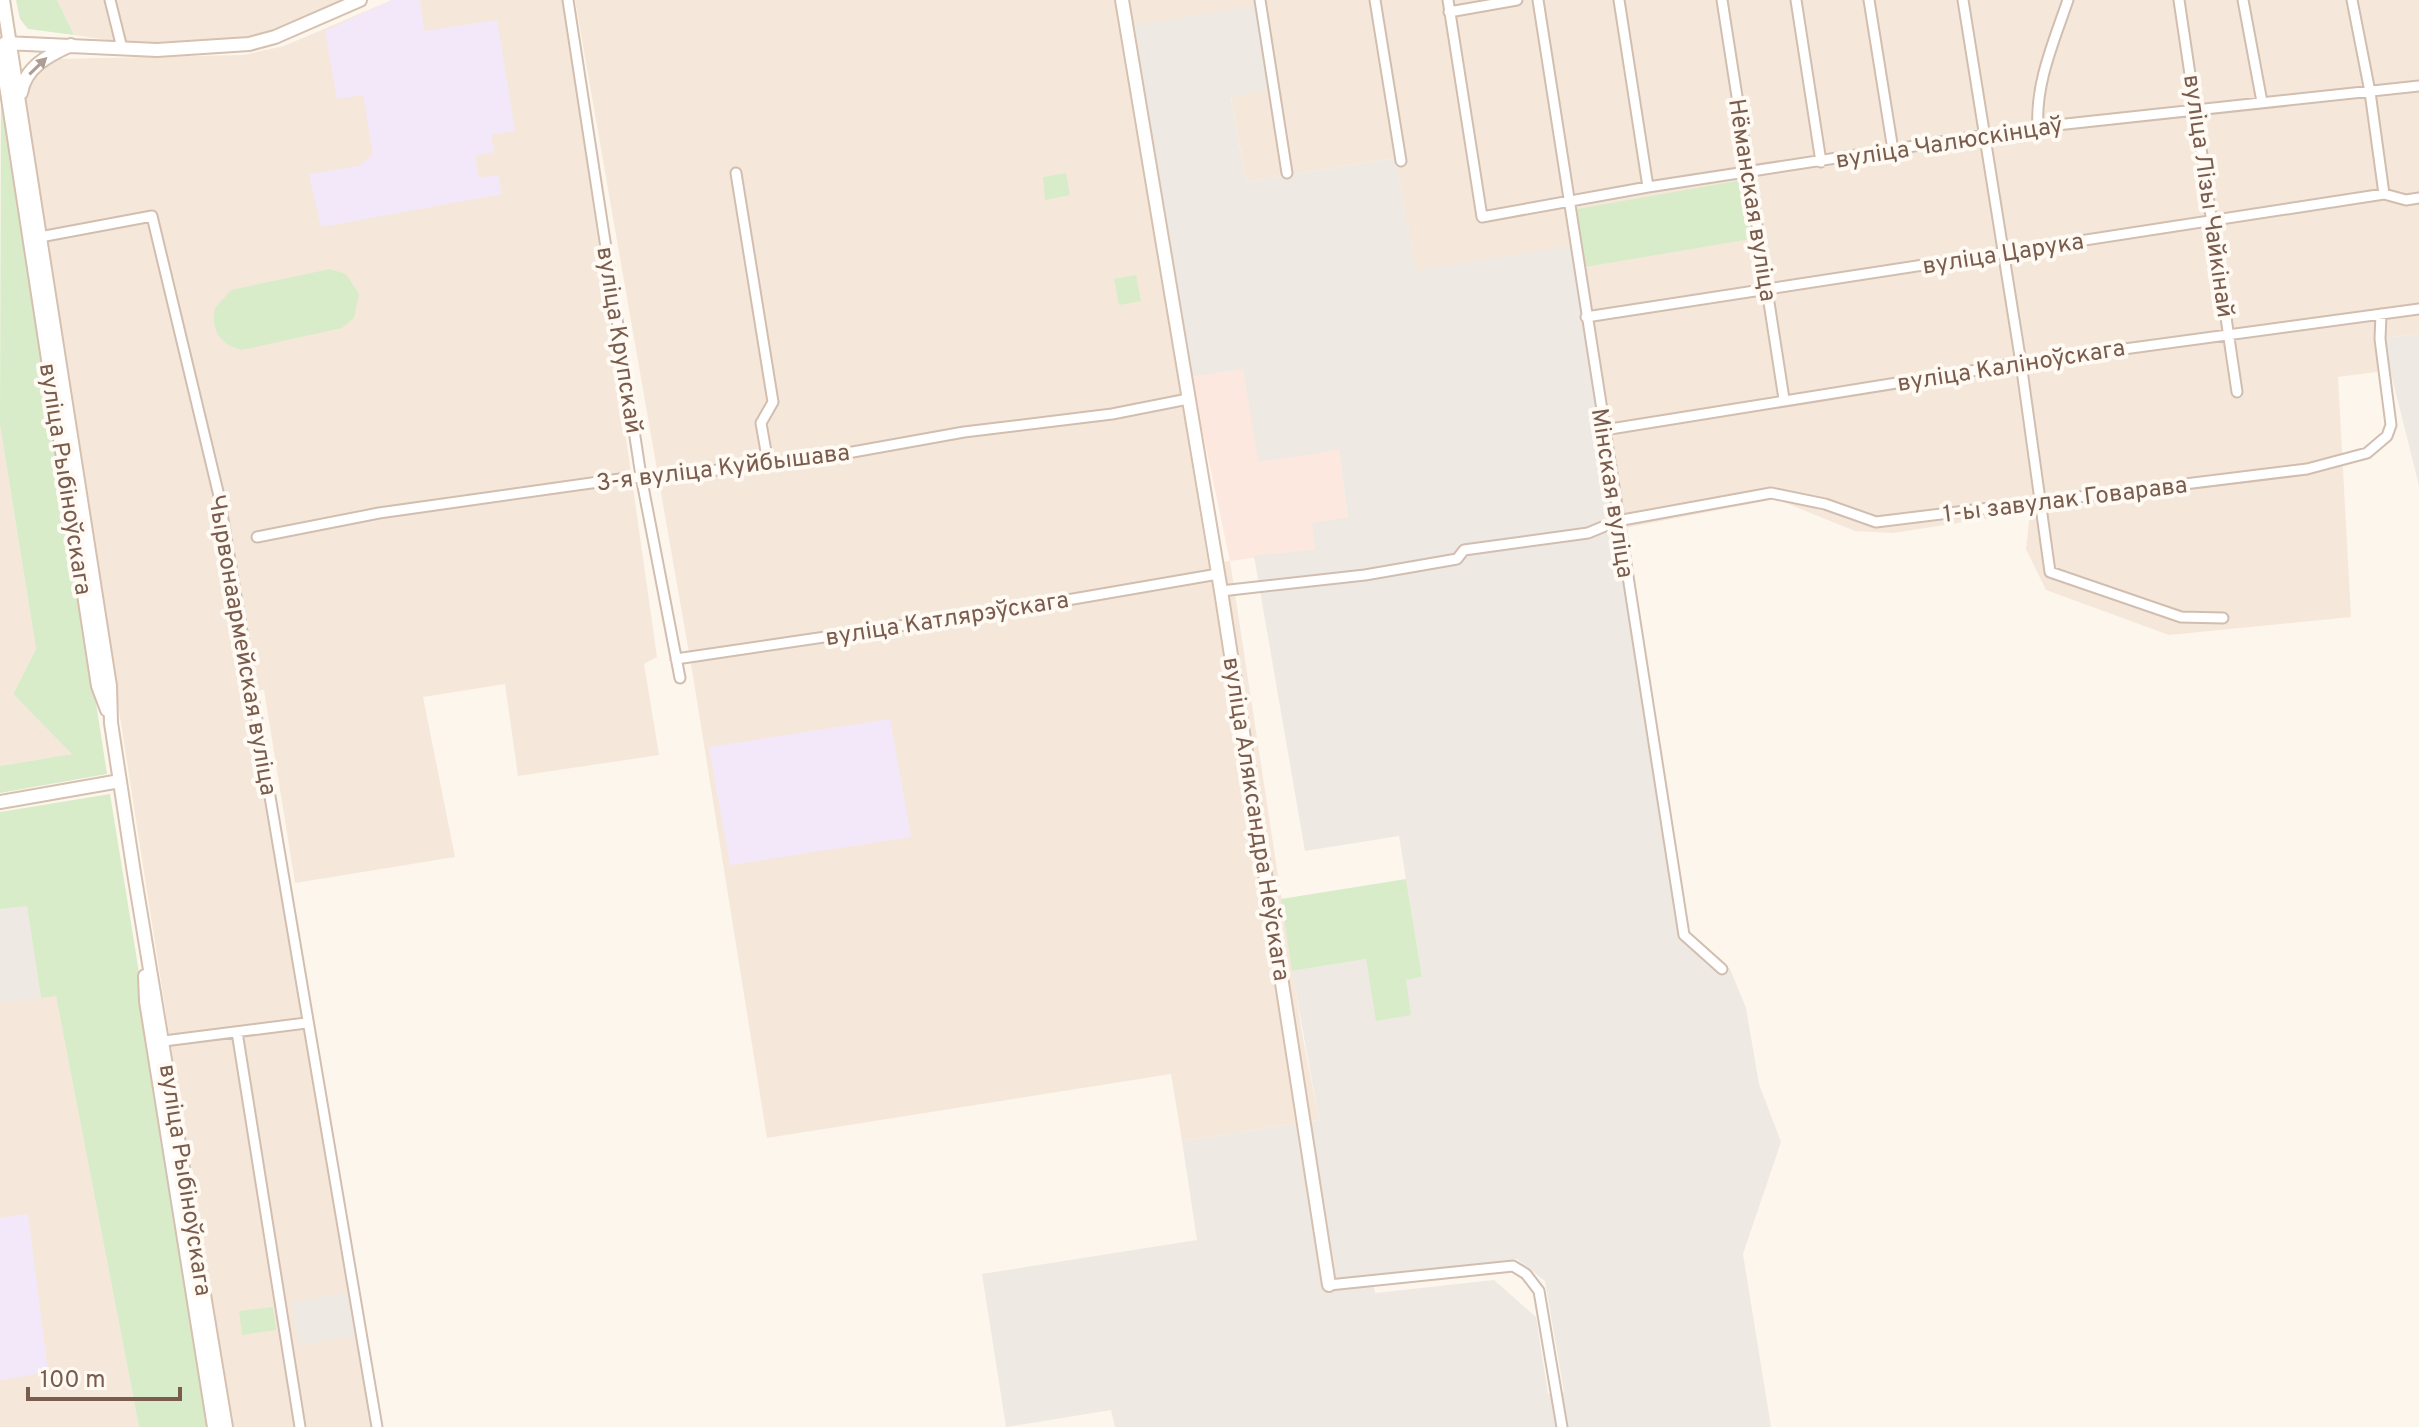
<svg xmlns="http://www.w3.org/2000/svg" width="2419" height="1427" font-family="Overpass,sans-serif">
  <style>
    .residential { fill: #f5e8da }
    .commercial { fill: #fde8e0 }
    .industrial { fill: #efe9e4; fill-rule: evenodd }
    .education { fill: #f3e8fa }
    .green { fill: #d8ecc9 }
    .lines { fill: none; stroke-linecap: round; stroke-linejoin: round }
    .street-casing { stroke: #d1beb0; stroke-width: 13 }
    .secondary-casing { stroke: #d6c0b0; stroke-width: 16 }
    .street { stroke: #fff; stroke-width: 9 }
    .secondary { stroke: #fff; stroke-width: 12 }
    .oneway { fill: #af9d94 }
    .labels { text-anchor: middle; stroke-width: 8; stroke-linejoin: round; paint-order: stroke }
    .street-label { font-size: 24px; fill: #7a5c4d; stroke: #fffaf3 }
  </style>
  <rect width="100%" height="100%" fill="#fdf6ec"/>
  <path class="residential" d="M 57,0 L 346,0 L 258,37 L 210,43 L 121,42 L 74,35 Z
    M 392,0 L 564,0 L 657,657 L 644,664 L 659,755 L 518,776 L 505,684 L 423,697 L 455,857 L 295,883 L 264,690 L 257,690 L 373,1427 L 230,1427 L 25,104 L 27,87 L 43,66 L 55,59 L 243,55 L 284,46 Z
    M 575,0 L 1116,0 L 1208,564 L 1230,561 L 1302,1033 L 1319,1120 L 1182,1141 L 1171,1074 L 767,1138 L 693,676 Z
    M 1129,0 L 2419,0 L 2419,334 L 2383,338 L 2391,370 L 2338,377 L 2351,617 L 2169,635 L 2046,590 L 2026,549 L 2030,512 L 1893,533 L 1855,531 L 1776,499 L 1625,528 L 1416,271 L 1395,158 L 1246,182 L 1231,96 L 1257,7 L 1133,25 Z
    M 0,425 L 36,649 L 13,694 L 73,754 L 0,766 Z
    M 56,995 L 139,1427 L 0,1427 L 0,1003 Z"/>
  <path class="commercial" d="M 1243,368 L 1339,450 L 1348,517 L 1316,549 L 1230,561 L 1191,377 Z"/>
  <path class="industrial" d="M 1257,6 L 1270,89 L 1231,97 L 1246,182 L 1395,158 L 1416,270 L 1571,246 L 1611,507 L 1623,506 L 1689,936 L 1730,969 L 1746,1008 L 1759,1084 L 1781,1142 L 1743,1254 L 1771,1427 L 1115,1427 L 1111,1410 L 1006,1427 L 982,1274 L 1197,1240 L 1182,1141 L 1319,1120 L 1292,971 L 1366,959 L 1377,1021 L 1406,980 L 1422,977 L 1399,836 L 1305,851 L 1254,556 L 1315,549 L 1312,523 L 1348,517 L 1339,450 L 1258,462 L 1243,369 L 1191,377 L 1133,25 ZM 1517,1259 L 1545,1281 L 1564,1392 L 1548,1394 L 1536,1317 L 1494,1280 L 1375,1293 L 1372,1275 Z
    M 2419,334 L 2419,486 L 2382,338 Z
    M 27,905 L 41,998 L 0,1003 L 0,909 Z
    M 350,1292 L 357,1336 L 299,1345 L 292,1302 Z"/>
  <path class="education" d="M 392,0 L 420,0 L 424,31 L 497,20 L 515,131 L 491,135 L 494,152 L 475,156 L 479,178 L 498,175 L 502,194 L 321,227 L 309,174 L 359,166 L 373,154 L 363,95 L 337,99 L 325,31 Z
    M 890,719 L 911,837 L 730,865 L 709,747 Z
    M 28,1214 L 48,1372 L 0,1380 L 0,1218 Z"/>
  <path class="green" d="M 16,0 L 57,0 L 74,35 L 28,29 L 20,19 Z
    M 1,90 L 107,774 L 0,793 L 0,766 L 72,754 L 13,694 L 36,649 L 0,425 Z
    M 1066,173 L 1070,195 L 1045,200 L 1043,177 Z
    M 1742,180 L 1751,239 L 1585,267 L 1577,209 Z
    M 330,269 L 346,274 L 359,294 L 354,318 L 342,328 L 242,350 C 220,345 210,329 215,308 L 231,290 Z
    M 1136,275 L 1141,301 L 1119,305 L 1114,279 Z
    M 110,794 L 213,1427 L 139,1427 L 56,996 L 41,998 L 27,906 L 0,909 L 0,812 Z
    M 1406,879 L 1422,977 L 1406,980 L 1411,1015 L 1376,1021 L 1366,959 L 1292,971 L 1281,899 Z
    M 273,1307 L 276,1330 L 242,1335 L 239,1311 Z"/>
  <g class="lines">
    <defs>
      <path id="street" d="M 110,0 L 122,48
        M 568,0 L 641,476 L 680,678
        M 1260,0 L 1287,173
        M 1375,0 L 1401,161
        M 1448,0 L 1482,217 L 1648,187 L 2038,127 L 2419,86
        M 1538,0 L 1684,935 L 1722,969
        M 1619,0 L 1648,187
        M 1722,0 L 1784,399
        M 1796,0 L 1821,162
        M 1869,0 L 1893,150
        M 1963,0 L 2021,363 L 2050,572 L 2181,617 L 2223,618
        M 2179,0 L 2237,392
        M 2243,0 L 2262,102
        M 2352,0 L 2370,92 L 2384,194
        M 1449,12 L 1517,0
        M 2038,127 C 2035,84 2054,41 2068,0
        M 736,173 L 773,402 L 761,423 L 768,463
        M 40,237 L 152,216 L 219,496 L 377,1427
        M 1586,317 L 2384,194 L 2406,200 L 2419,198
        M 1604,430 L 2021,363 L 2419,309
        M 257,537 L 379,513 L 641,476 L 660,478 L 768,463 L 786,464 L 964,432 L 1112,414 L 1188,399
        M 1221,591 L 1365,575 L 1457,559 L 1464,550 L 1588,533 L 1617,521 L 1771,493 L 1825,504 L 1876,522 L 2307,469 L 2367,453 L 2387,436 L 2391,425 L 2380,339 L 2381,314
        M 676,659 L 1021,608 L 1218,574
        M 237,1032 L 300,1427
        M 164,1041 L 306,1023
        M 1329,1285 L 1513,1266 L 1526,1274 L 1539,1291 L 1562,1427"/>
      <path id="secondary" d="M 3,0 L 110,686 L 111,723 L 134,873 L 226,1427
        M 1122,0 L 1221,591 L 1329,1285
        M 5,43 L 157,50 L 249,44 L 275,37 L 360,0
        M 0,46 L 98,686 L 107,710
        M 21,93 C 25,67 49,55 71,45
        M 0,802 L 120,781
        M 145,976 L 146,1001 L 214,1427"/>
    </defs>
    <use href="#street" class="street-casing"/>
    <use href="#secondary" class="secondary-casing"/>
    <use href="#street" class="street"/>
    <use href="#secondary" class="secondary"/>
  </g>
  <defs><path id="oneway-solid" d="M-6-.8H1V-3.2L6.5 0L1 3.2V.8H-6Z" transform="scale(2)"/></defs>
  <use class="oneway" href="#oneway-solid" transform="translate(38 66) rotate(-44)"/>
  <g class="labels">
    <g class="street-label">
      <text transform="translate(1949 142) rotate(-9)" y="8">вуліца Чалюскінцаў</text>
      <text transform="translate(2209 196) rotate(82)" y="8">вуліца Лізы Чайкінай</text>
      <text transform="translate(1753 200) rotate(81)" y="8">Нёманская вуліца</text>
      <text transform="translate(2003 253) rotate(-9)" y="8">вуліца Царука</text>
      <text transform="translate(620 340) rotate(81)" y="8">вуліца Крупскай</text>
      <text transform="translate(2011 365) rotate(-9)" y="8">вуліца Каліноўскага</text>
      <text transform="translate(723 467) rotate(-7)" y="8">3-я вуліца Куйбышава</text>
      <text transform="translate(66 479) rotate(81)" y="8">вуліца Рыбіноўскага</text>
      <text transform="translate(1613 493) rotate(81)" y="8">Мінская вуліца</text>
      <text transform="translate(2065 499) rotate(-7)" y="8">1-ы завулак Говарава</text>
      <text transform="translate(947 618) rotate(-9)" y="8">вуліца Катлярэўскага</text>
      <text transform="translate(243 645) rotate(80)" y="8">Чырвонаармейская вуліца</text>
      <text transform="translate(1257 819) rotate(81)" y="8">вуліца Аляксандра Неўскага</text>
      <text transform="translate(186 1180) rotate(81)" y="8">вуліца Рыбіноўскага</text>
    </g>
  </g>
  <path d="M28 1387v12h152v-12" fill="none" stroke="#7a5c4d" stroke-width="4"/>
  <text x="40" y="1387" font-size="24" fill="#7a5c4d" stroke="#fffaf3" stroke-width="6" paint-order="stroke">100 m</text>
</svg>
